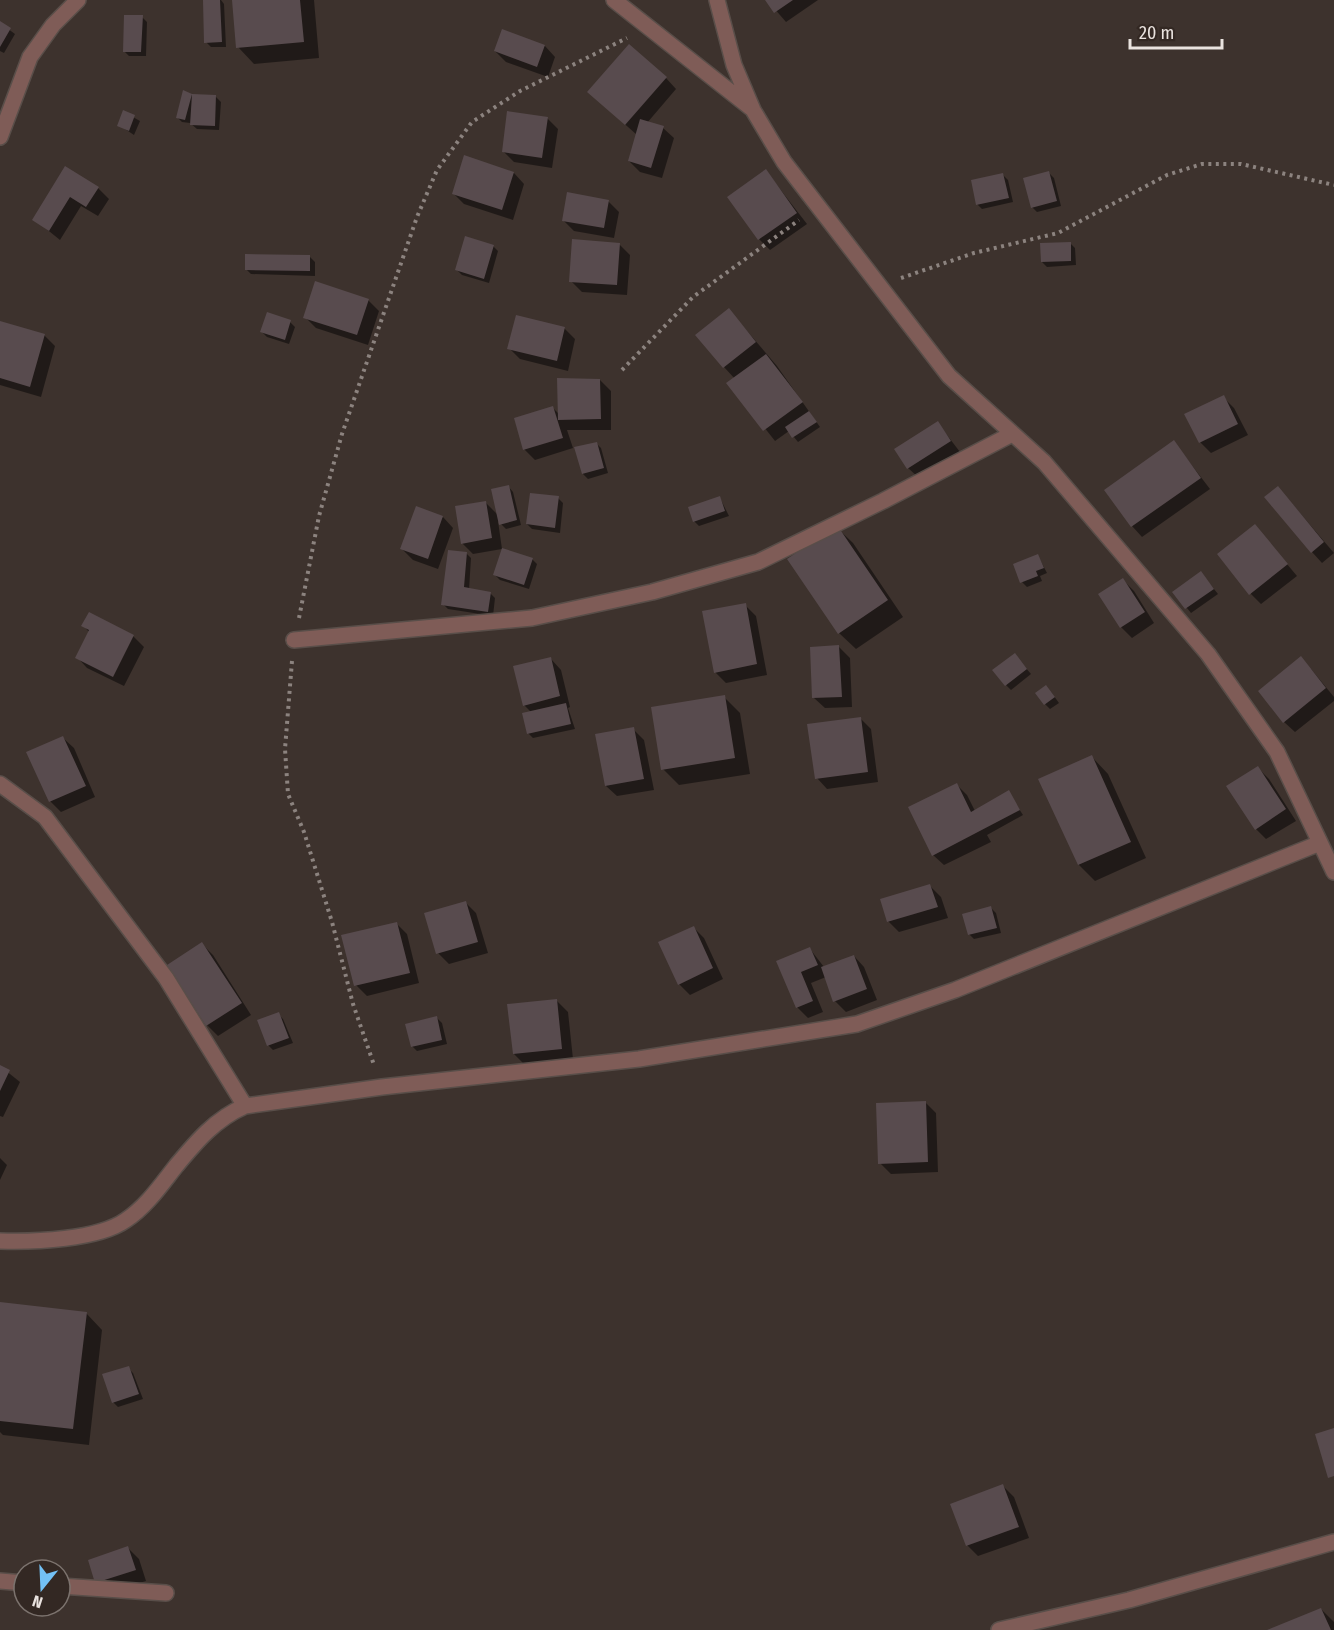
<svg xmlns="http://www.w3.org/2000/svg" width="1334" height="1630" font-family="'Fira Sans Condensed',sans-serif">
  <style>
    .shadow { fill: #0007 }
    .building { fill: #584b4e }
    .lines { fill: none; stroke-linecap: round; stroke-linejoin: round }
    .minor-casing { stroke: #594e49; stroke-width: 18 }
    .path { stroke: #8c837f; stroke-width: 4; stroke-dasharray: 3 4.5; stroke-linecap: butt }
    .minor { stroke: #7f5c57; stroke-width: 15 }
  </style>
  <rect width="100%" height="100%" fill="#3d322d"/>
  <path class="shadow" d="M 205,0 L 221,0 L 224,4 L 226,47 L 211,47 L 206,42 Z
    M 234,0 L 314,0 L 319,58 L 254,64 L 238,47 Z
    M 767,0 L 818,0 L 786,22 Z
    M 142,17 L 147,22 L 146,56 L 129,56 L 124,51 Z
    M 0,23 L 15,34 L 4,53 L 0,51 Z
    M 503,31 L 545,46 L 555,57 L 548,77 L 506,62 L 495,51 Z
    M 666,78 L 676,89 L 647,123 L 663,128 L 674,138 L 662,178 L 640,172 L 629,161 L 637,135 L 600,102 Z
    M 191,95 L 216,97 L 221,102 L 219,130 L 197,129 L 190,123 L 182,122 L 177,117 Z
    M 124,112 L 140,121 L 134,135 L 119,125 Z
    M 547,118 L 558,129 L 552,168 L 514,162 L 503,151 Z
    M 65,168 L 98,188 L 109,199 L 98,216 L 81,206 L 60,240 L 34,219 Z
    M 766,171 L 807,224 L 770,250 L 759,239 Z
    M 514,173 L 524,184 L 513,220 L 464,204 L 453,193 Z
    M 1049,173 L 1054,178 L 1061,206 L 1037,212 L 1032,207 Z
    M 1003,175 L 1008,180 L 1013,202 L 982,209 L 977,204 Z
    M 608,201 L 619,212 L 614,238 L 574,231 L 563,220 Z
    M 1070,243 L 1075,248 L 1076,265 L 1047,267 L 1042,262 Z
    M 619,244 L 630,255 L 627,295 L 582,292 L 571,281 Z
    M 493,246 L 498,251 L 489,283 L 462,275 L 457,270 Z
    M 310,257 L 315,262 L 315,276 L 251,274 L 246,269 Z
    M 368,300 L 379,311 L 368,345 L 316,328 L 305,317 Z
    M 729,310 L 777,366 L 820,427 L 798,442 L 789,431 L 775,441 L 729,383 L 735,379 L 724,367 Z
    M 290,322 L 295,327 L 289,344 L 267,337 L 262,332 Z
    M 0,323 L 44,335 L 55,346 L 41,397 L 0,385 Z
    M 564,328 L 575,339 L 568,371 L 520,359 L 509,348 Z
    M 600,380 L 611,391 L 611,430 L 567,430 L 573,448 L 535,460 L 524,449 L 553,408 L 559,414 Z
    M 1223,397 L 1234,408 L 1248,435 L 1211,453 L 1200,442 Z
    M 937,422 L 960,452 L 919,478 L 908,468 Z
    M 1174,442 L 1210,489 L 1142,537 L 1132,526 Z
    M 596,443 L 601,448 L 608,473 L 588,479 L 583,474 L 576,448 Z
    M 508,486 L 513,492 L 521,525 L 506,529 L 498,521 L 502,549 L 473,554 L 462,543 L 485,502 L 498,515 Z
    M 558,498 L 563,503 L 560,533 L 532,529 L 527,524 Z
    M 720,498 L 729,516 L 699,526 L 694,521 Z
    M 1288,499 L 1334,553 L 1322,563 L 1312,552 Z
    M 443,517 L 453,528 L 438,569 L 413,560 L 402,549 Z
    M 1255,526 L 1297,576 L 1261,604 L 1251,594 Z
    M 836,527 L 853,543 L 903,617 L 856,649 L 839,633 Z
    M 466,553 L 471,558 L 469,590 L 490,593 L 495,598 L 493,616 L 448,609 L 443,604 Z
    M 1038,556 L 1047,573 L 1040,576 L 1042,581 L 1027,587 L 1022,582 Z
    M 532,559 L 537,564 L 529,589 L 500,580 L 495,575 Z
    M 1201,573 L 1218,594 L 1191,613 L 1174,592 Z
    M 1123,580 L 1134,591 L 1154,623 L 1132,638 L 1121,627 Z
    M 745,605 L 756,616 L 767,675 L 726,683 L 715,672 Z
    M 83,625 L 133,636 L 144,647 L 124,686 L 87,668 L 77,657 L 89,632 Z
    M 839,647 L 850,658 L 852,707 L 825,708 L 814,698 Z
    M 551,659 L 561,670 L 570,707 L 568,708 L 575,729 L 533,738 L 528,733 L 532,713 L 524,705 Z
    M 1019,660 L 1031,674 L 1011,690 L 1006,685 Z
    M 1311,669 L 1334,697 L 1334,701 L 1295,732 L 1284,722 Z
    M 1051,692 L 1059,703 L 1050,709 L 1045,704 Z
    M 724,697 L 740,713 L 750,774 L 679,785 L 663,769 Z
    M 860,718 L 871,729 L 878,782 L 827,789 L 817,778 Z
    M 633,729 L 644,740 L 654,790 L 617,796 L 606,786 Z
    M 63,738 L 74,748 L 95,797 L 61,812 L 50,801 Z
    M 1092,757 L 1108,774 L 1146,858 L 1095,881 L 1079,865 L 1040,780 Z
    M 1258,768 L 1269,779 L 1296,821 L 1266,839 L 1256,829 Z
    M 957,785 L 967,795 L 975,811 L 1008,792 L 1023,815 L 987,835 L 991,842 L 944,865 L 933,855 Z
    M 930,886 L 941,897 L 948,918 L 899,932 L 888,921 Z
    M 466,903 L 476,913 L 488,953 L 449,964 L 438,953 Z
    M 991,908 L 996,913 L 1001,933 L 974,939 L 969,934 Z
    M 397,924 L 407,934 L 419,983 L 367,996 L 356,985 Z
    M 693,927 L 704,938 L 723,979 L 690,995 L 679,984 Z
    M 202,944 L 213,955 L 251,1015 L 218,1036 L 207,1025 Z
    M 810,949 L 824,967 L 854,956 L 864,967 L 877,1000 L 846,1012 L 835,1001 L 826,977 L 811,983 L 823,1012 L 808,1018 L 797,1007 L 778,962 Z
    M 557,1001 L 568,1012 L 573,1059 L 525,1065 L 514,1054 Z
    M 278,1014 L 283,1019 L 293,1043 L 273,1050 L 268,1045 Z
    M 437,1018 L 442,1023 L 447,1044 L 417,1051 L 412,1046 Z
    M 0,1066 L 20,1082 L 3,1117 L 0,1116 Z
    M 925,1102 L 936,1113 L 938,1172 L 891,1174 L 880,1163 Z
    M 0,1158 L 7,1165 L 0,1180 Z
    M 0,1303 L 86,1313 L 102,1330 L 89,1445 L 3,1435 L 0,1432 Z
    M 128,1368 L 133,1373 L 143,1399 L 118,1407 L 113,1402 Z
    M 1003,1486 L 1014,1497 L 1029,1538 L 978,1556 L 967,1545 Z
    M 128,1548 L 139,1559 L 146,1581 L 107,1593 L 97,1583 Z
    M 1321,1609 L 1334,1622 L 1334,1630 L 1271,1630 Z"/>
  <path class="building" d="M 203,0 L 220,0 L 222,42 L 204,43 Z
    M 232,0 L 300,0 L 304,42 L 236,48 Z
    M 765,0 L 793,0 L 774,13 Z
    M 124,15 L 143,15 L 141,52 L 123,52 Z
    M 0,21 L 11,28 L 0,47 Z
    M 502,29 L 545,45 L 537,67 L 494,51 Z
    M 629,44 L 667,77 L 625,125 L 587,92 Z
    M 183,90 L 192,94 L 216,95 L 215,126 L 190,125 L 192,94 L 185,120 L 176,118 Z
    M 123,110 L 135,115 L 129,131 L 117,126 Z
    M 507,111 L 548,117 L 542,158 L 502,152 Z
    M 640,119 L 664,126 L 651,168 L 628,161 Z
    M 464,155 L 514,172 L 502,210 L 452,194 Z
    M 65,166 L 99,187 L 86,207 L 70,197 L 49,231 L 32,220 Z
    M 766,169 L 797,213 L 758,240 L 727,197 Z
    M 1049,171 L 1057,201 L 1031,208 L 1023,178 Z
    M 1003,173 L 1009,198 L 976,205 L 971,180 Z
    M 567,192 L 609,200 L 604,228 L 562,221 Z
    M 465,236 L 494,245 L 484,279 L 455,270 Z
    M 572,239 L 620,243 L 617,285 L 569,282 Z
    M 1071,242 L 1071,261 L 1041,262 L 1040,243 Z
    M 245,254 L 310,255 L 310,271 L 245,270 Z
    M 315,281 L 369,299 L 357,335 L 303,318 Z
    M 729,308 L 756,342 L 723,368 L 695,335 Z
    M 267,312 L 291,320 L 285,340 L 260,332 Z
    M 516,315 L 565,327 L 557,361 L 507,349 Z
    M 0,321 L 45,334 L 30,387 L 0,378 Z
    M 766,354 L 803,402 L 763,431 L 726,383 Z
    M 557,378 L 600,379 L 601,419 L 558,420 Z
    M 1224,395 L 1238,424 L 1199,443 L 1184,414 Z
    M 553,406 L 563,438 L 523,450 L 514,418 Z
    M 809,411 L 817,422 L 792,438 L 785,427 Z
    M 938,421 L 951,441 L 907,469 L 894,449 Z
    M 1174,440 L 1201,478 L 1131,527 L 1104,490 Z
    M 597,442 L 604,468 L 582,474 L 574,447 Z
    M 509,485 L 517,520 L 499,525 L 491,489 Z
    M 1278,486 L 1324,542 L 1311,553 L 1264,497 Z
    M 530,493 L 559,496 L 555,528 L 526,524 Z
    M 720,496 L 725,511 L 693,522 L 688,507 Z
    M 486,501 L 492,538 L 461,544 L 455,506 Z
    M 416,506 L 443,516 L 428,559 L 400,549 Z
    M 1255,524 L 1288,564 L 1249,595 L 1217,554 Z
    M 837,525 L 888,600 L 838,634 L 787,559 Z
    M 502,548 L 533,558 L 524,585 L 493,575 Z
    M 448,550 L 467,552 L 464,587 L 491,592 L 488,612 L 441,605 Z
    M 1038,554 L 1044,568 L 1036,571 L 1038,576 L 1020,583 L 1013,564 Z
    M 1201,571 L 1214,589 L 1185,609 L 1172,592 Z
    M 1123,578 L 1145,612 L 1120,628 L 1098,594 Z
    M 746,603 L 757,664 L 714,673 L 702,611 Z
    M 89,612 L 134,635 L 113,677 L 75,658 L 89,630 L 81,626 Z
    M 839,645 L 842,697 L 812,698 L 810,647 Z
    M 1015,653 L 1027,669 L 1005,686 L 992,670 Z
    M 1301,656 L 1326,688 L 1283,723 L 1258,691 Z
    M 551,657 L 560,696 L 523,706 L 513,666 Z
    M 1046,685 L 1055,697 L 1044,705 L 1035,693 Z
    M 725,695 L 735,758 L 661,770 L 651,707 Z
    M 566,703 L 571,724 L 527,734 L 522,713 Z
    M 861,717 L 868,772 L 815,779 L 807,724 Z
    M 634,727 L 644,779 L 605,786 L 595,734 Z
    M 63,736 L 86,786 L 49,802 L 26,752 Z
    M 1092,755 L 1131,842 L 1078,865 L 1038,779 Z
    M 1258,766 L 1286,809 L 1255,830 L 1226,786 Z
    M 957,783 L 971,812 L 1009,790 L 1020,810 L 932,856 L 908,807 Z
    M 930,884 L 938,907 L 887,922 L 880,899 Z
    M 466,901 L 478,942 L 436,954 L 424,913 Z
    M 991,906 L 997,928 L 968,935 L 962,914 Z
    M 397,922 L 410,973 L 354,986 L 341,935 Z
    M 694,926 L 713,968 L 678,985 L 658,942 Z
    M 202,942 L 242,1003 L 206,1026 L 167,965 Z
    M 810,947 L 818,965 L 801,972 L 813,1001 L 796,1008 L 776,961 Z
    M 854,955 L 867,989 L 833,1002 L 821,967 Z
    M 557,999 L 562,1049 L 513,1054 L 507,1004 Z
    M 279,1012 L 289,1038 L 267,1046 L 257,1020 Z
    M 437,1016 L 442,1040 L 411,1047 L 405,1024 Z
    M 0,1065 L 10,1070 L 0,1091 Z
    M 926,1101 L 928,1162 L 878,1164 L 876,1103 Z
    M 0,1302 L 87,1312 L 73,1429 L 0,1421 Z
    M 129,1366 L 139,1394 L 112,1403 L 102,1374 Z
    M 1334,1428 L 1334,1476 L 1328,1478 L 1315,1434 Z
    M 1003,1484 L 1019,1527 L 966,1546 L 950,1504 Z
    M 128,1546 L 136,1570 L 95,1583 L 88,1560 Z
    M 1321,1608 L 1331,1630 L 1267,1630 Z"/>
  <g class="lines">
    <defs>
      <path id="minor" d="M 614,0 L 751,108
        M 717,0 L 734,65 L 753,110 L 784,162 L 949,376 L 1044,462 L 1208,654 L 1277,752 L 1334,872
        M 0,137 L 30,57 L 53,25 L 78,0
        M 294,640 L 532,618 L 652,592 L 758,562 L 883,501 L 1012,434
        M 0,784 L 45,817 L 166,978 L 245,1106
        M 0,1241 C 33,1242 98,1240 126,1220 C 146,1207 161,1185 176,1166 C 196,1142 215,1119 245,1106 L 382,1087 L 639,1059 L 857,1024 L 955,990 L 1320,843
        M 0,1581 L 24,1583
        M 60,1586 L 166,1593
        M 999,1630 L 1129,1600 L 1334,1542"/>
    </defs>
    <use href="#minor" class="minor-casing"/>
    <path class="path" d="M 901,278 L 974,253 L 1058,233 L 1167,175 L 1202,164 L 1241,164 L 1334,185
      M 622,370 L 693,297 L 799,220
      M 299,618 L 319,516 L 342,434 L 417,217 L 437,170 L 472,122 L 520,91 L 627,38
      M 292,661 L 285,749 L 288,794 L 304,832 L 332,922 L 353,1004 L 374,1065"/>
    <use href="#minor" class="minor"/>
  </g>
  <g transform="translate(42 1588) rotate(198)"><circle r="28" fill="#332823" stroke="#7c736e" stroke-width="1.5"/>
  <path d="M0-4.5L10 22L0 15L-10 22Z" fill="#73c1f5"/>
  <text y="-9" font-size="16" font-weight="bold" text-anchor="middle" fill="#eae3df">N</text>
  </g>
  <path d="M1130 39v9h92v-9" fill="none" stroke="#eae3df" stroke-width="3"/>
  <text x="1139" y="39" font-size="18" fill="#eae3df" stroke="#332823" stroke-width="4.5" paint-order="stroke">20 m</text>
</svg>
